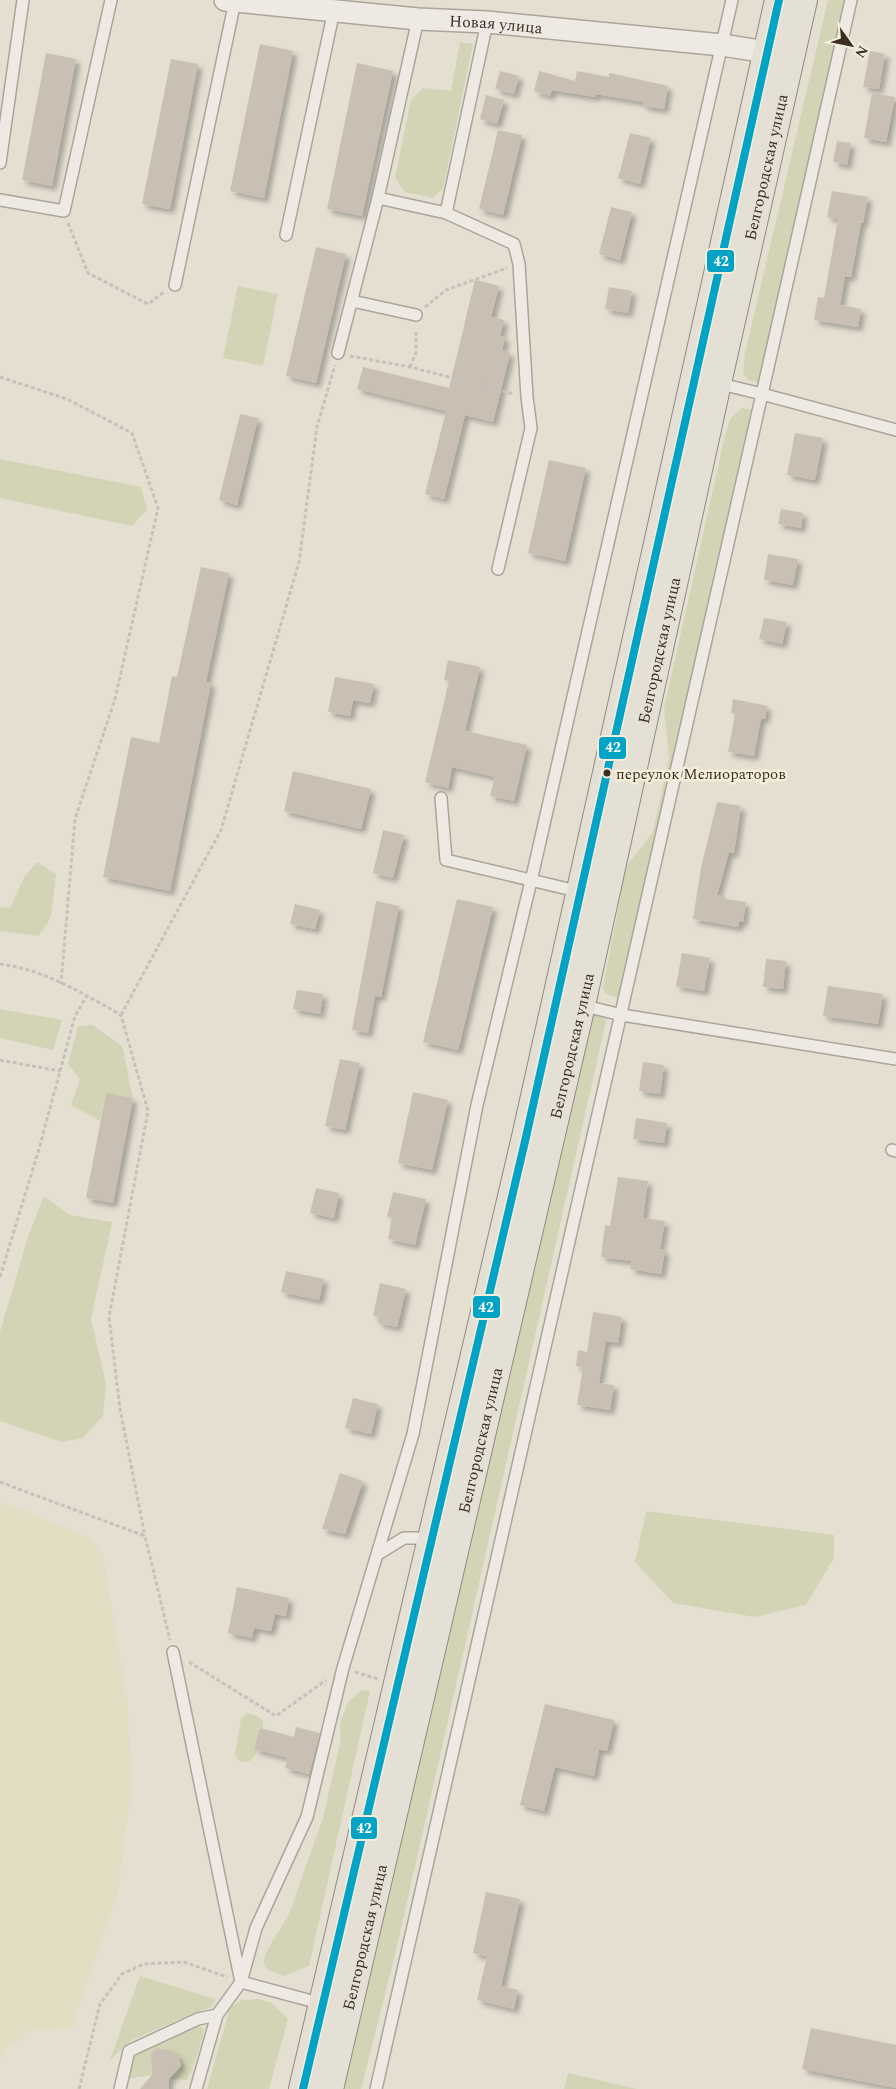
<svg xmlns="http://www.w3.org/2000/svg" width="896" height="2089" font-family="Spectral,serif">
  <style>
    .farmland { fill: #e3ddc3 }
    .green { fill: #d3d4b5 }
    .building { fill: #c9bfb3; filter: url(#shadow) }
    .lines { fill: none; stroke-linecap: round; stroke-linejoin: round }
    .lane-casing { stroke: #aba49a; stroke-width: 14 }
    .street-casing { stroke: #aba49a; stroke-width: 24 }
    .primary-casing { stroke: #908a81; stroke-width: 30 }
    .path { stroke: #c6c1b9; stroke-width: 3; stroke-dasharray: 4 2.5; stroke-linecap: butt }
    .lane { stroke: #eeeae3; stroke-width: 11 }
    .street { stroke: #eeeae3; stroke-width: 21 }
    .primary { stroke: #e5e0d5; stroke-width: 28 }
    .bus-1-casing { stroke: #f4edd9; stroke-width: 11 }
    .bus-1 { stroke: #03a3c5; stroke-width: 8 }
    .bus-dot { fill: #3a2d21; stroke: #f4edd9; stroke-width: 2 }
    .labels { text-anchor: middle; stroke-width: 5; stroke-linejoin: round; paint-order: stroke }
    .bus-label { font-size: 15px; fill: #3a2d21; stroke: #f4edd9; text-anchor: start }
    .street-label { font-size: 16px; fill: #3a2d21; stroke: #f4edd9 }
    .line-badge { stroke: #f4edd9; stroke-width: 2 }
    .badge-label { font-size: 14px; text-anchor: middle; font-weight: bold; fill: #fff }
  </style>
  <defs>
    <filter id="shadow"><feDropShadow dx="4.5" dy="4.5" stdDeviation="2.5" flood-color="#0004"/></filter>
  </defs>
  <rect width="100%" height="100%" fill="#e5dfd2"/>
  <path class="farmland" d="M 0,1501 L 90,1538 L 103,1555 L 128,1708 L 132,1784 L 117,1897 L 71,2029 L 31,2030 L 7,2049 L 0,2060 Z"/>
  <path class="green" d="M 828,0 L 852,0 L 760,383 L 748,380 L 743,373 L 745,353 Z
    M 460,42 L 473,44 L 443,189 L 432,198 L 405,192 L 395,178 L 411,100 L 423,88 L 451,91 Z
    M 238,286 L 278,294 L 263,366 L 223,358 Z
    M 742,408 L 756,410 L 649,895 L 618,998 L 605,993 L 603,987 L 626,867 L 653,832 L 669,758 L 664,709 L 724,440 L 730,419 Z
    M 0,459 L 141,487 L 147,510 L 132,526 L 0,498 Z
    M 37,862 L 56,874 L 51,917 L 39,936 L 0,931 L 0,907 L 10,908 L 25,876 Z
    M 0,1009 L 62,1020 L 53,1050 L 0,1038 Z
    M 595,1012 L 607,1017 L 395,1955 L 361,2089 L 339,2089 L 584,1021 Z
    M 93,1025 L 122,1046 L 133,1098 L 106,1093 L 100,1121 L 71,1105 L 80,1079 L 68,1064 L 78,1026 Z
    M 44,1196 L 70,1215 L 112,1222 L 91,1319 L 106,1384 L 103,1416 L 83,1438 L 62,1442 L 0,1421 L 0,1332 L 28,1237 Z
    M 646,1511 L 834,1535 L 834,1558 L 806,1605 L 755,1617 L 673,1603 L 635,1562 Z
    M 362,1690 L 370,1691 L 309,1966 L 284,1976 L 269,1971 L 263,1962 L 268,1949 L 289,1914 L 323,1818 L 341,1739 L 340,1723 L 348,1702 Z
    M 247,1713 L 258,1716 L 263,1721 L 263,1729 L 260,1728 L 254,1749 L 258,1750 C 253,1759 251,1763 240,1762 L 235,1755 L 241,1719 Z
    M 140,1976 L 215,1999 L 213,2005 L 207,2009 L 192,2014 L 132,2040 L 110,2060 Z
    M 258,1999 L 272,2003 L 288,2019 L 269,2089 L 207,2089 L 230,2008 L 242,2000 Z
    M 196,2025 L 203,2028 L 204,2033 L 193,2067 L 187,2080 L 169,2079 L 179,2057 C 171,2050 167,2048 157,2048 L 151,2054 L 152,2075 L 126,2079 L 129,2065 L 138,2052 Z
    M 568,2073 L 637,2089 L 564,2089 Z"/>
  <path class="building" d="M 260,44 L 293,51 L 264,198 L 230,191 Z
    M 870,51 L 885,54 L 879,89 L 863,87 Z
    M 46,53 L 76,59 L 52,186 L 22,180 Z
    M 171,59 L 198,64 L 170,209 L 142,204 Z
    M 357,63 L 393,71 L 362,216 L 327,209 Z
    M 500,71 L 519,76 L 514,94 L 495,89 Z
    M 539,71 L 575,81 L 577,71 L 609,77 L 609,73 L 668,86 L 664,109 L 643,106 L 643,102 L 596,94 L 595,97 L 552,90 L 550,96 L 534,91 Z
    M 872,93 L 895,97 L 886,142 L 864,138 Z
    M 486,95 L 504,100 L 497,124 L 480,119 Z
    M 498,130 L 522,135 L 503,215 L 479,209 Z
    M 630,133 L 651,138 L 640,184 L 618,178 Z
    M 837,141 L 851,143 L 847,165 L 833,162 Z
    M 832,191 L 868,197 L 863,223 L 861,223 L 851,277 L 845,276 L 840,305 L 861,309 L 858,327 L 814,320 L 818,297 L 824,298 L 838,219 L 827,217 Z
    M 611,207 L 632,212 L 620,260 L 599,254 Z
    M 316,247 L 346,254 L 316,383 L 286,376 Z
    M 475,280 L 499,286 L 491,317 L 504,320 L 500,336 L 505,337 L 502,350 L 510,353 L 493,422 L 465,415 L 444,499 L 425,494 L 446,411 L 357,389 L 363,367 L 449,388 Z
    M 609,287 L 632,291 L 628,313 L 605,309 Z
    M 240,414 L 258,418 L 237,505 L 219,500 Z
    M 795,433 L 823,438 L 815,480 L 787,475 Z
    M 549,460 L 586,468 L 565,561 L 528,553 Z
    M 781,509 L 803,513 L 801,528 L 778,524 Z
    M 768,554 L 798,559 L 793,585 L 764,580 Z
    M 201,567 L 229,573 L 206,682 L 211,683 L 170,891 L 103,877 L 131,737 L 159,743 L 172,676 L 177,677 Z
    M 764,618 L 787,622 L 782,644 L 759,639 Z
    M 448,660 L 480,667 L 465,731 L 527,745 L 514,801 L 490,796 L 495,777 L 452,767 L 448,788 L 425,782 L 449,681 L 444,680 Z
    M 335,677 L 374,684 L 370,703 L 353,700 L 350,716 L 328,712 Z
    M 733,699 L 767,706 L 765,719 L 761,718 L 754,756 L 728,752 L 735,714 L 731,713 Z
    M 293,771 L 371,789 L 361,829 L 284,811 Z
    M 717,802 L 741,806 L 734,853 L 729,852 L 717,895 L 725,897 L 725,899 L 746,902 L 743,922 L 739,922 L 738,927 L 693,919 L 701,868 Z
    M 383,830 L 404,835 L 393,878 L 373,873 Z
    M 457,899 L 493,907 L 458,1050 L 423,1042 Z
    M 376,901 L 399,906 L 381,997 L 375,996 L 368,1033 L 352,1030 Z
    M 295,904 L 320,910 L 315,929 L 290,924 Z
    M 682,953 L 710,958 L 704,991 L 676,986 Z
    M 766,959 L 786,961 L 783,989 L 763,987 Z
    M 828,986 L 883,994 L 878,1024 L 823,1016 Z
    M 297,990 L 323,994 L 320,1014 L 293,1009 Z
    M 340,1059 L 360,1063 L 345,1130 L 325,1126 Z
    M 643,1062 L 664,1065 L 660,1094 L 639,1091 Z
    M 413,1092 L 448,1100 L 432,1170 L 398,1163 Z
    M 106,1093 L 133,1098 L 113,1203 L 86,1198 Z
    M 636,1118 L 667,1123 L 664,1143 L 633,1139 Z
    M 618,1177 L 648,1181 L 643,1218 L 665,1221 L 660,1249 L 665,1250 L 661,1274 L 630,1269 L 632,1261 L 601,1257 L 605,1225 L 610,1226 Z
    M 316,1188 L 339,1193 L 334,1218 L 310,1213 Z
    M 393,1192 L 426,1199 L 415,1245 L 388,1239 L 392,1218 L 387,1217 Z
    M 286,1271 L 324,1279 L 319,1300 L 281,1292 Z
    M 380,1283 L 406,1289 L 397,1327 L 378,1323 L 379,1317 L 373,1316 Z
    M 593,1312 L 622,1317 L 618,1343 L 606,1341 L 599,1383 L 614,1385 L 610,1410 L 577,1405 L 583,1367 L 576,1366 L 578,1350 L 587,1352 Z
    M 353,1398 L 378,1404 L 371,1434 L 345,1428 Z
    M 340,1473 L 363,1481 L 345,1534 L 322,1529 Z
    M 237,1587 L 289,1598 L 286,1616 L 275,1614 L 271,1631 L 254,1628 L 252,1638 L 228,1633 Z
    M 545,1704 L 614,1720 L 607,1751 L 599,1749 L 594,1776 L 555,1767 L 544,1811 L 520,1805 Z
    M 296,1727 L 320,1733 L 309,1774 L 285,1768 L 288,1758 L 254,1749 L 260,1728 L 294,1737 Z
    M 486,1892 L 520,1899 L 501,1986 L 518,1990 L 514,2009 L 477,2000 L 487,1956 L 473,1953 Z
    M 811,2028 L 896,2045 L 896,2088 L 802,2069 Z
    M 157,2048 L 171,2050 L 179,2057 L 181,2066 L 169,2079 L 169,2089 L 140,2089 L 152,2075 L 151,2054 Z"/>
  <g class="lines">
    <defs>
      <path id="lane" d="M 851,0 L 762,394 L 896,430
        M 418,19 L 378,198 L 446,213
        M 487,22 L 446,213 L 514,244 L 519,264 L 527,397 L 531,428 L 498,569
        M 0,163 L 23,0
        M 0,200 L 64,211 L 111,0
        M 286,235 L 334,10
        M 175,285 L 235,1
        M 352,301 L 416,315
        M 338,353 L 378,198
        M 441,798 L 446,860 L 581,892
        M 581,1005 L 622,1015 L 896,1059
        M 892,1150 L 896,1151
        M 378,1554 L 404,1538 L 431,1538
        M 173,1652 L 241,1982 L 323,2004
        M 120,2089 L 129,2051 L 198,2019 L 217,2015
        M 196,2089 L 217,2015 L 241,1982 L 256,1928 L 307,1817 L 343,1668 L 413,1434 L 477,1105 L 531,881 L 732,0
        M 376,2089 L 762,394 L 717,383"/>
      <g id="street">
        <path id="s1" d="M 225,0 L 418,19 L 487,22 L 722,45 L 767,52"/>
      </g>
      <g id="primary">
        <path d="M 303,2089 L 526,1137 L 779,0"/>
        <path id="s2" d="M 329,2089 L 581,1005 L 717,383 L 803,0"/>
      </g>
    </defs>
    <use href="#lane" class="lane-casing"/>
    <use href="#street" class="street-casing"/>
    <use href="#primary" class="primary-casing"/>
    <path class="path" d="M 68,223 L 88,273 L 148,304 L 164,292
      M 425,307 L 446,290 L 507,268
      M 350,356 L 410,367 L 514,394
      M 410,367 L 416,353 L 416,329
      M 0,377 L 67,399 L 132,433 L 158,508 L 115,699 L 75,819 L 61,984
      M 0,964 C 43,969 84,994 121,1015 L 148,1111 L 109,1317 L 120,1409 L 145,1536
      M 121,1015 L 221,830 L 299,562 L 317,427 L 335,365
      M 0,1060 L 60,1071
      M 0,1277 L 39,1149 L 75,1016 L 87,996
      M 0,1482 L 145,1536 L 170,1640
      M 189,1662 L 276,1716 L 326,1680
      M 355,1672 L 378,1679
      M 79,2089 L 100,2004 L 122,1974 L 144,1964 L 184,1962 L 227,1977"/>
    <use href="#lane" class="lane"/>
    <use href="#street" class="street"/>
    <use href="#primary" class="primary"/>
    <defs>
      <path id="bus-1" d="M 303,2089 L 526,1137 L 779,0"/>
    </defs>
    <use href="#bus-1" class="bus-1-casing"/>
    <use href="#bus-1" class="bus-1"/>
  </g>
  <circle class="bus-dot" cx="607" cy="773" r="4.5"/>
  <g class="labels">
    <g class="bus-label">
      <text x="616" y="779">переулок Мелиораторов</text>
    </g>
    <g class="street-label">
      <text dy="6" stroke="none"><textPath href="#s1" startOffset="272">Новая улица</textPath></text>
      <text dy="6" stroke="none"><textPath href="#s2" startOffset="1971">Белгородская улица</textPath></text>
      <text dy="6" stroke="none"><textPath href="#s2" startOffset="1476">Белгородская улица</textPath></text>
      <text dy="6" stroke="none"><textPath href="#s2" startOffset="1071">Белгородская улица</textPath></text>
      <text dy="6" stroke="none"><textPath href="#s2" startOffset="666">Белгородская улица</textPath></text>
      <text dy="6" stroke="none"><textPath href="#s2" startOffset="156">Белгородская улица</textPath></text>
    </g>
  </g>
  <g class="line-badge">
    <rect x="706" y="249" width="29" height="24" rx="5" fill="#03a3c5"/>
    <rect x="598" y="736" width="29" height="24" rx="5" fill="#03a3c5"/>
    <rect x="472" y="1295" width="29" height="24" rx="5" fill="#03a3c5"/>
    <rect x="350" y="1816" width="28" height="24" rx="5" fill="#03a3c5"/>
  </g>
  <g class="badge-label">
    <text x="721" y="266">42</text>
    <text x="613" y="752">42</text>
    <text x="486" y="1312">42</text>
    <text x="364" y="1833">42</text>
  </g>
  <g transform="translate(851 45) rotate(123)" stroke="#f4edd9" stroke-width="4" paint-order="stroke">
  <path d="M0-4L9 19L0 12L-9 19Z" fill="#3a2d21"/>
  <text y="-8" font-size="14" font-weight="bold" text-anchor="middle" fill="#3a2d21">N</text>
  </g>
</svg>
